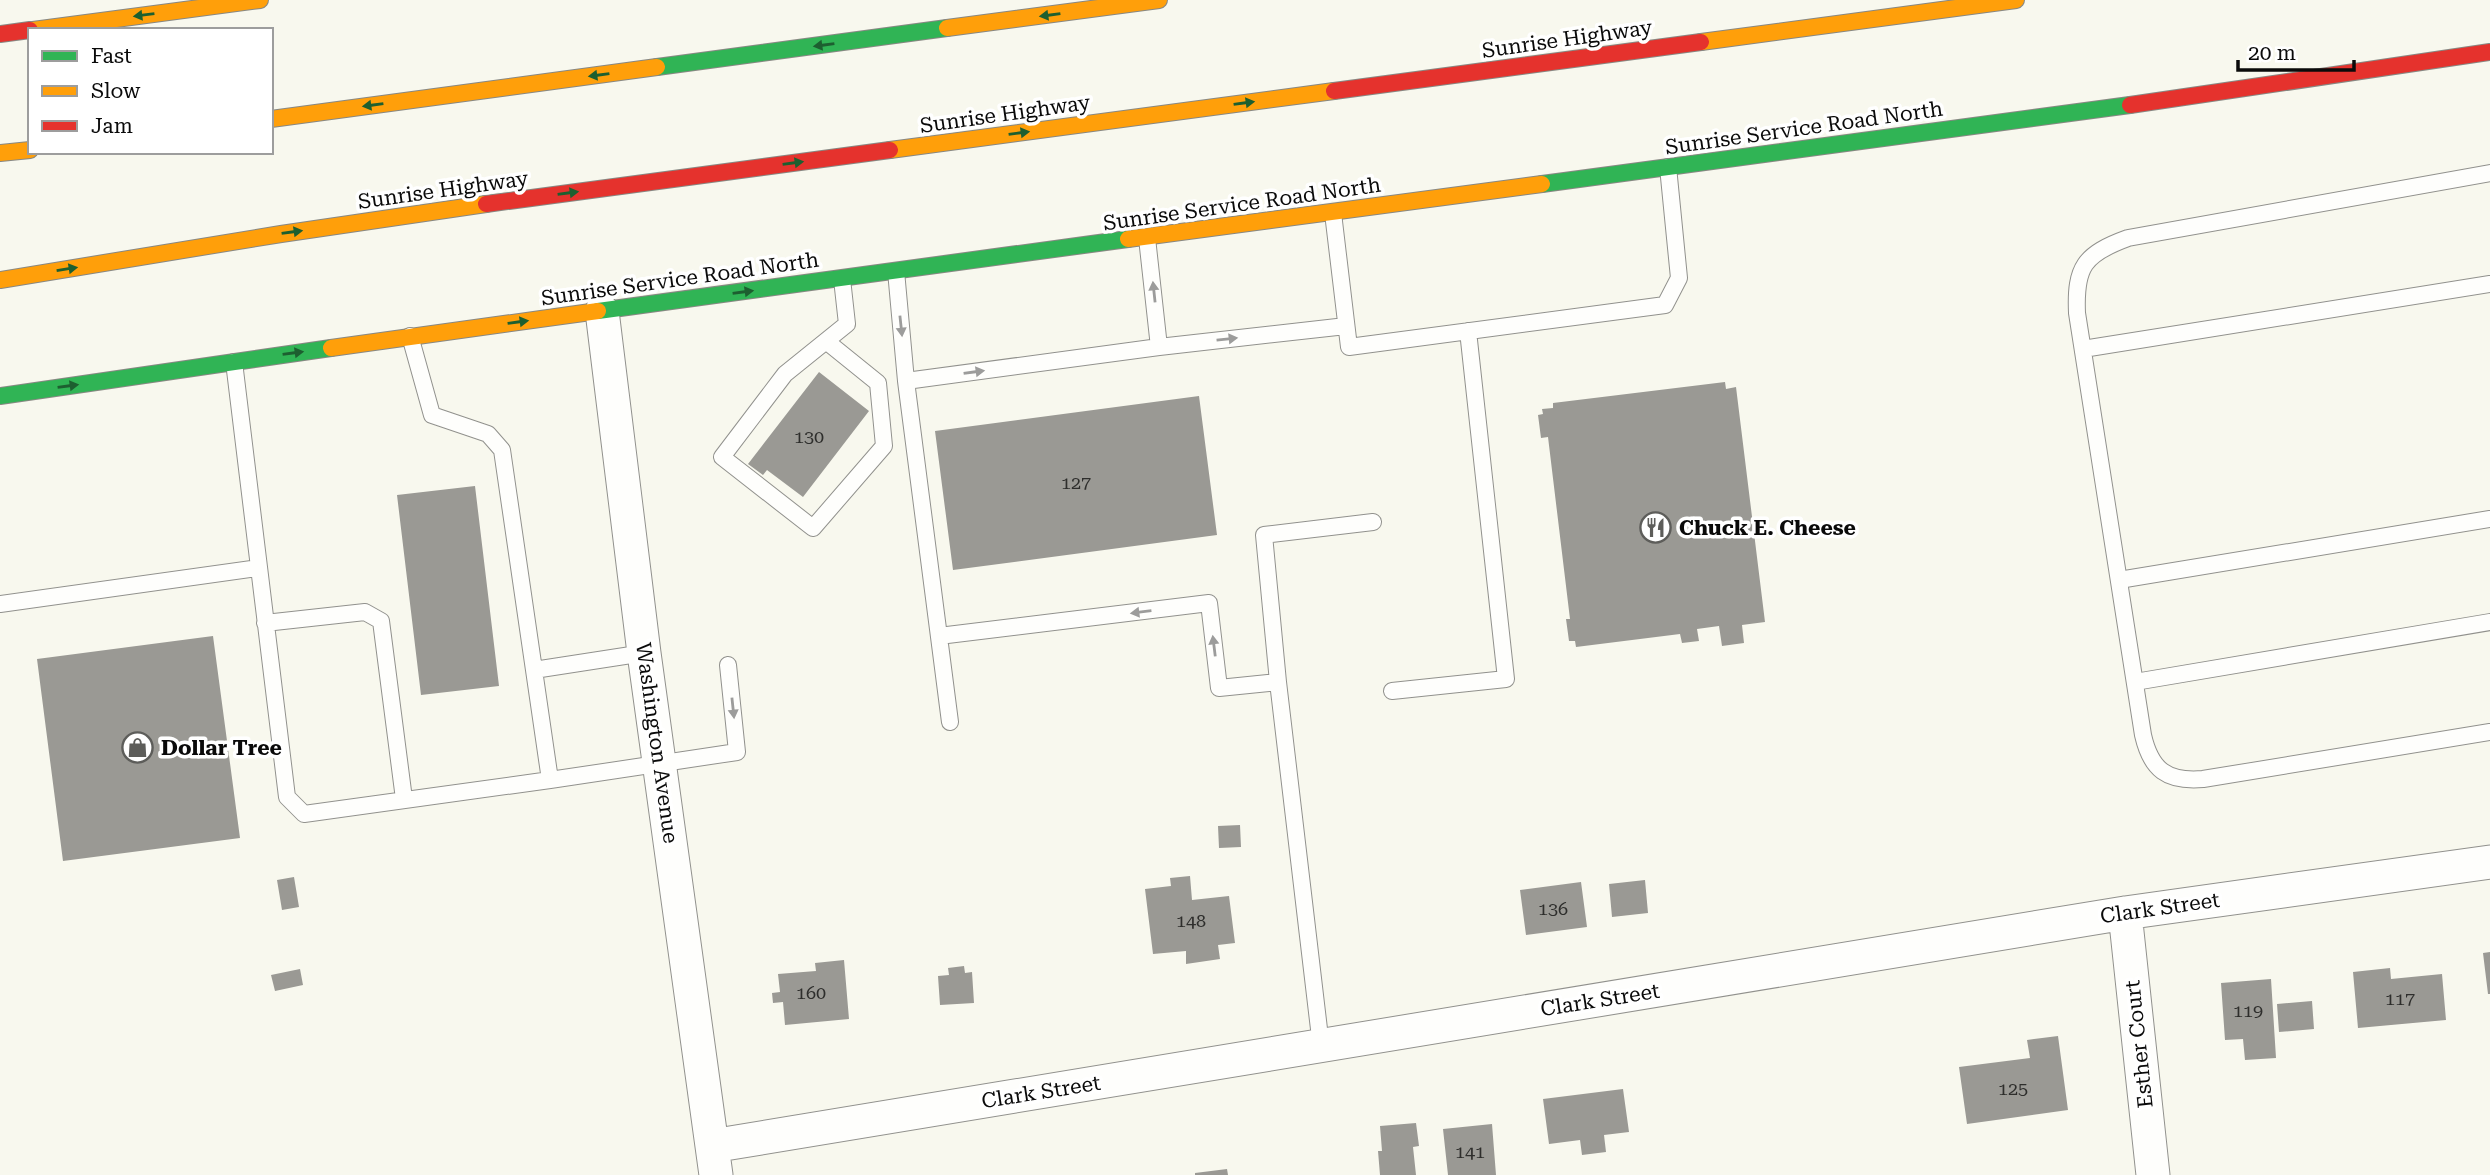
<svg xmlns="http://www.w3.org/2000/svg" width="2490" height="1175" font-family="'Roboto Serif',serif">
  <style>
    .building { fill: #9a9994 }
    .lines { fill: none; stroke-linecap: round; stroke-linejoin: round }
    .lane-casing { stroke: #91918d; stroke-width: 18 }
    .street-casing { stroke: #91918d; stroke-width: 35 }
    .fast-casing { stroke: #888883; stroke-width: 18 }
    .slow-casing { stroke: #888883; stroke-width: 18 }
    .jam-casing { stroke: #888883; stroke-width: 18 }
    .lane { stroke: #fefefc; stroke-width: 16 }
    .street { stroke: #fefefc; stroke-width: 33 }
    .fast { stroke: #30b455; stroke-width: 16 }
    .slow { stroke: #ff9f0a; stroke-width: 16 }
    .jam { stroke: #e5322d; stroke-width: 16 }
    .oneway { fill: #1d5f30 }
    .oneway2 { fill: #9c9c9b }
    .labels { text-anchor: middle; stroke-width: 7; stroke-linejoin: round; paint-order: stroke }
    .number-label { font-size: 18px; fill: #2e2e2c }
    .street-label { font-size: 21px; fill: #0a0a0a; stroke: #fff }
    .poi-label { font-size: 21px; font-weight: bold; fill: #0a0a0a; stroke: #fff; text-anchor: start }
  </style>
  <rect width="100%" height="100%" fill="#f8f8ee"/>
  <path class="building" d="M 819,372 L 869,411 L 803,497 L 767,470 L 763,475 L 748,464 Z
    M 1725,382 L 1726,389 L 1736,387 L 1765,622 L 1742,625 L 1744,643 L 1722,646 L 1719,626 L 1697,629 L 1699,641 L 1682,643 L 1680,634 L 1576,647 L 1575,641 L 1569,641 L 1566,619 L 1570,619 L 1548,437 L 1541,438 L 1538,415 L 1543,414 L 1542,409 L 1553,408 L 1553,403 Z
    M 1199,396 L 1217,535 L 953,570 L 935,431 Z
    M 475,486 L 499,686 L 421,695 L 397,495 Z
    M 213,636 L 240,838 L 63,861 L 37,659 Z
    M 1240,825 L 1241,847 L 1219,848 L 1218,826 Z
    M 1190,876 L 1192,900 L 1229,896 L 1235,943 L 1218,945 L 1220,959 L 1186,964 L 1186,951 L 1153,954 L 1145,889 L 1171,886 L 1170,878 Z
    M 294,877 L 299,907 L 282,910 L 277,880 Z
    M 1645,880 L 1648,913 L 1612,917 L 1609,884 Z
    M 1581,882 L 1587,927 L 1526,935 L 1520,890 Z
    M 2490,952 L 2490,994 L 2488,994 L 2483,953 Z
    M 844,960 L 849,1019 L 785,1025 L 783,1002 L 773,1003 L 772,993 L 780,992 L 778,974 L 816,971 L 815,963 Z
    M 964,966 L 965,973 L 972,972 L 974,1003 L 940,1005 L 938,976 L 949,975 L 948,968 Z
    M 2390,968 L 2391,979 L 2442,974 L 2446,1020 L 2358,1028 L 2353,972 Z
    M 300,969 L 303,985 L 275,991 L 271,975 Z
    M 2271,979 L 2276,1058 L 2245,1060 L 2243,1039 L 2225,1040 L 2221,983 Z
    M 2312,1001 L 2314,1029 L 2279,1032 L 2277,1004 Z
    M 2058,1036 L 2068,1110 L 1967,1124 L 1959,1067 L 2030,1058 L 2027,1040 Z
    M 1623,1089 L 1629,1132 L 1604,1135 L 1606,1152 L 1582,1155 L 1580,1140 L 1549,1144 L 1543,1099 Z
    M 1416,1123 L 1419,1146 L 1413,1147 L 1416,1175 L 1380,1175 L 1378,1151 L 1382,1151 L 1380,1126 Z
    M 1492,1124 L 1496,1175 L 1448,1175 L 1443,1129 Z
    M 1227,1169 L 1228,1175 L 1195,1175 L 1195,1173 Z"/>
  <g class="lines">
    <defs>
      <path id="lane" d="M 2490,173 L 2128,238 C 2084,254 2075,267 2077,313 L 2143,735 C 2151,770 2167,782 2203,779 L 2490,732
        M 1333,213 L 1349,347 L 1665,305 L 1679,278 L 1668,167
        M 1147,238 L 1159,347
        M 896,271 L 906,381 L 950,722
        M 826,341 L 878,383 L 884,446 L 813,528 L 722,457 L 785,374 L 847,324 L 842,279
        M 2083,349 L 2490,284
        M 234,362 L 287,797 L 304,814 L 550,780 L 502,450 L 488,434 L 432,415 L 410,336
        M 906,381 L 1159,347 L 1346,326
        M 2119,580 L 2490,519
        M 0,604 L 258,568
        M 265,623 L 365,612 L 381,621 L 404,799
        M 939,636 L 1209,603 L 1219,688 L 1278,682 L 1321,1046
        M 534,670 L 644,653
        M 1278,682 L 1264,535 L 1373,522
        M 2135,682 L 2490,622
        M 1392,691 L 1506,679 L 1468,331
        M 550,780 L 737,752 L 728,665"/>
      <path id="street" d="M 602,311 L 644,653 L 716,1175
        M 2125,913 L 2153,1175
        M 712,1146 L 2125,913 L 2490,862"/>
      <path id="fast" d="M 657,67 L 947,28
        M 1542,184 L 2130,105
        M 598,311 L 1128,239
        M 0,396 L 331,348"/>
      <path id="slow" d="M 947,28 L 1159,0
        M 33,30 L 260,0
        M 1701,42 L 2016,0
        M 271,119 L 657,67
        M 890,150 L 1334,91
        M 0,153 L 30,150
        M 1128,239 L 1542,184
        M 0,280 L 281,234 L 486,204
        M 331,348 L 598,311"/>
      <path id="jam" d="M 0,34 L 30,30
        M 1334,91 L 1701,42
        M 2130,105 L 2490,52
        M 486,204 L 890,150"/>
    </defs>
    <use href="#lane" class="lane-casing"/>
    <use href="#street" class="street-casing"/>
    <use href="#fast" class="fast-casing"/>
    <use href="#slow" class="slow-casing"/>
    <use href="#jam" class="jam-casing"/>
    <use href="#lane" class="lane"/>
    <use href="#street" class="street"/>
    <use href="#fast" class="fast"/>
    <use href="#slow" class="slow"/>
    <use href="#jam" class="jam"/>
  </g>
  <defs><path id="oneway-solid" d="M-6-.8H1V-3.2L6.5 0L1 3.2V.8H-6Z" transform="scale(1.75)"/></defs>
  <g class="oneway">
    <use href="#oneway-solid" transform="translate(144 15) rotate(173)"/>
    <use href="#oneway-solid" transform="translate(1050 15) rotate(172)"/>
    <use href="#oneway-solid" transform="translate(824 45) rotate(172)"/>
    <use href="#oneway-solid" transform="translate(599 75) rotate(172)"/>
    <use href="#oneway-solid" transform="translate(1244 103) rotate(-8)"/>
    <use href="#oneway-solid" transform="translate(373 105) rotate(172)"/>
    <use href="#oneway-solid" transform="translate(1019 133) rotate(-8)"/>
    <use href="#oneway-solid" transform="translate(793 163) rotate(-8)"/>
    <use href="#oneway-solid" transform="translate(568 193) rotate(-8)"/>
    <use href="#oneway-solid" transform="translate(292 232) rotate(-8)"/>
    <use href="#oneway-solid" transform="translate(67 269) rotate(-9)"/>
    <use href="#oneway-solid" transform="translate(743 292) rotate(-8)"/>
    <use href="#oneway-solid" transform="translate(518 322) rotate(-8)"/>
    <use href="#oneway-solid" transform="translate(293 353) rotate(-8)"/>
    <use href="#oneway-solid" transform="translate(68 386) rotate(-8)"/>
  </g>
  <g class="oneway2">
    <use href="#oneway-solid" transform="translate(1154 292) rotate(-96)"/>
    <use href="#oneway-solid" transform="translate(901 326) rotate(84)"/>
    <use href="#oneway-solid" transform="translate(1227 339) rotate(-6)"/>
    <use href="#oneway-solid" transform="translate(974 372) rotate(-8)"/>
    <use href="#oneway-solid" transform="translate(1141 612) rotate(173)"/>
    <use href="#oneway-solid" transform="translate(1214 646) rotate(-97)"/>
    <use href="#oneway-solid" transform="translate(733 708) rotate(84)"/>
  </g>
  <defs>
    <symbol id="restaurant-ring" viewBox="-11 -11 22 22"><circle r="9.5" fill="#fff" stroke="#5d5d5a" stroke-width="1.5"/><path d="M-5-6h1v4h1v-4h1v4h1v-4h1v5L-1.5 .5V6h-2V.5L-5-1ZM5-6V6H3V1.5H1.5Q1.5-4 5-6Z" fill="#5d5d5a"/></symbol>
    <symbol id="shop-ring" viewBox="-11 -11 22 22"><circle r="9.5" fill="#fff" stroke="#5d5d5a" stroke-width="1.5"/><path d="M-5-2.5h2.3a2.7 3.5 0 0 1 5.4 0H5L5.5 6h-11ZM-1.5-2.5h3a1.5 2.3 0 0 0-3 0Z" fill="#5d5d5a"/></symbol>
  </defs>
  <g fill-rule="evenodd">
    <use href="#restaurant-ring" x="1638" y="510" width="35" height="35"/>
    <use href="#shop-ring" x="120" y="730" width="35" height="35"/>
  </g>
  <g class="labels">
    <g class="number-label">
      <text x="809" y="443">130</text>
      <text x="1076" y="489">127</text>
      <text x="1553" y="915">136</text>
      <text x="1191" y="927">148</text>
      <text x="811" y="999">160</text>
      <text x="2400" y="1005">117</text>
      <text x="2248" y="1017">119</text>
      <text x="2013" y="1095">125</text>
      <text x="1470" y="1158">141</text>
    </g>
    <g class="street-label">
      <text transform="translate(1567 39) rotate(-8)" y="7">Sunrise Highway</text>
      <text transform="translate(1005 114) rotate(-8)" y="7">Sunrise Highway</text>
      <text transform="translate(1804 128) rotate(-8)" y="7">Sunrise Service Road North</text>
      <text transform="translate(443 190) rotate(-8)" y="7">Sunrise Highway</text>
      <text transform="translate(1242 204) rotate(-8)" y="7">Sunrise Service Road North</text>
      <text transform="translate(680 279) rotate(-8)" y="7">Sunrise Service Road North</text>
      <text transform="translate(657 743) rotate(82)" y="7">Washington Avenue</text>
      <text transform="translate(2160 908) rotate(-8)" y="7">Clark Street</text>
      <text transform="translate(1600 1000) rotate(-9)" y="7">Clark Street</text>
      <text transform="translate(2139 1044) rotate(-96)" y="7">Esther Court</text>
      <text transform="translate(1041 1092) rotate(-9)" y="7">Clark Street</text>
    </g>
    <g class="poi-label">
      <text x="1679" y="535">Chuck E. Cheese</text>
      <text x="161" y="755">Dollar Tree</text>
    </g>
  </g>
  <rect x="28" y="28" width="245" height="126" fill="#ffffff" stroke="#9d9d9d" stroke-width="2"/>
  <rect x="42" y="51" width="35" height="10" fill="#30b455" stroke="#9d9d9d" stroke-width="2"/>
  <text x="91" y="63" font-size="21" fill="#0a0a0a">Fast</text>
  <rect x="42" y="86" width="35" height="10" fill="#ff9f0a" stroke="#9d9d9d" stroke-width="2"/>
  <text x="91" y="98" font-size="21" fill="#0a0a0a">Slow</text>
  <rect x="42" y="121" width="35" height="10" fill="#e5322d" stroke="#9d9d9d" stroke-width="2"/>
  <text x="91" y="133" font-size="21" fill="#0a0a0a">Jam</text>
  <path d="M2238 60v10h116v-10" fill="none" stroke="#0a0a0a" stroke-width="3.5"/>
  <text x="2248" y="60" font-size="21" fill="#0a0a0a" stroke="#ffffff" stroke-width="5" paint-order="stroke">20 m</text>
</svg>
